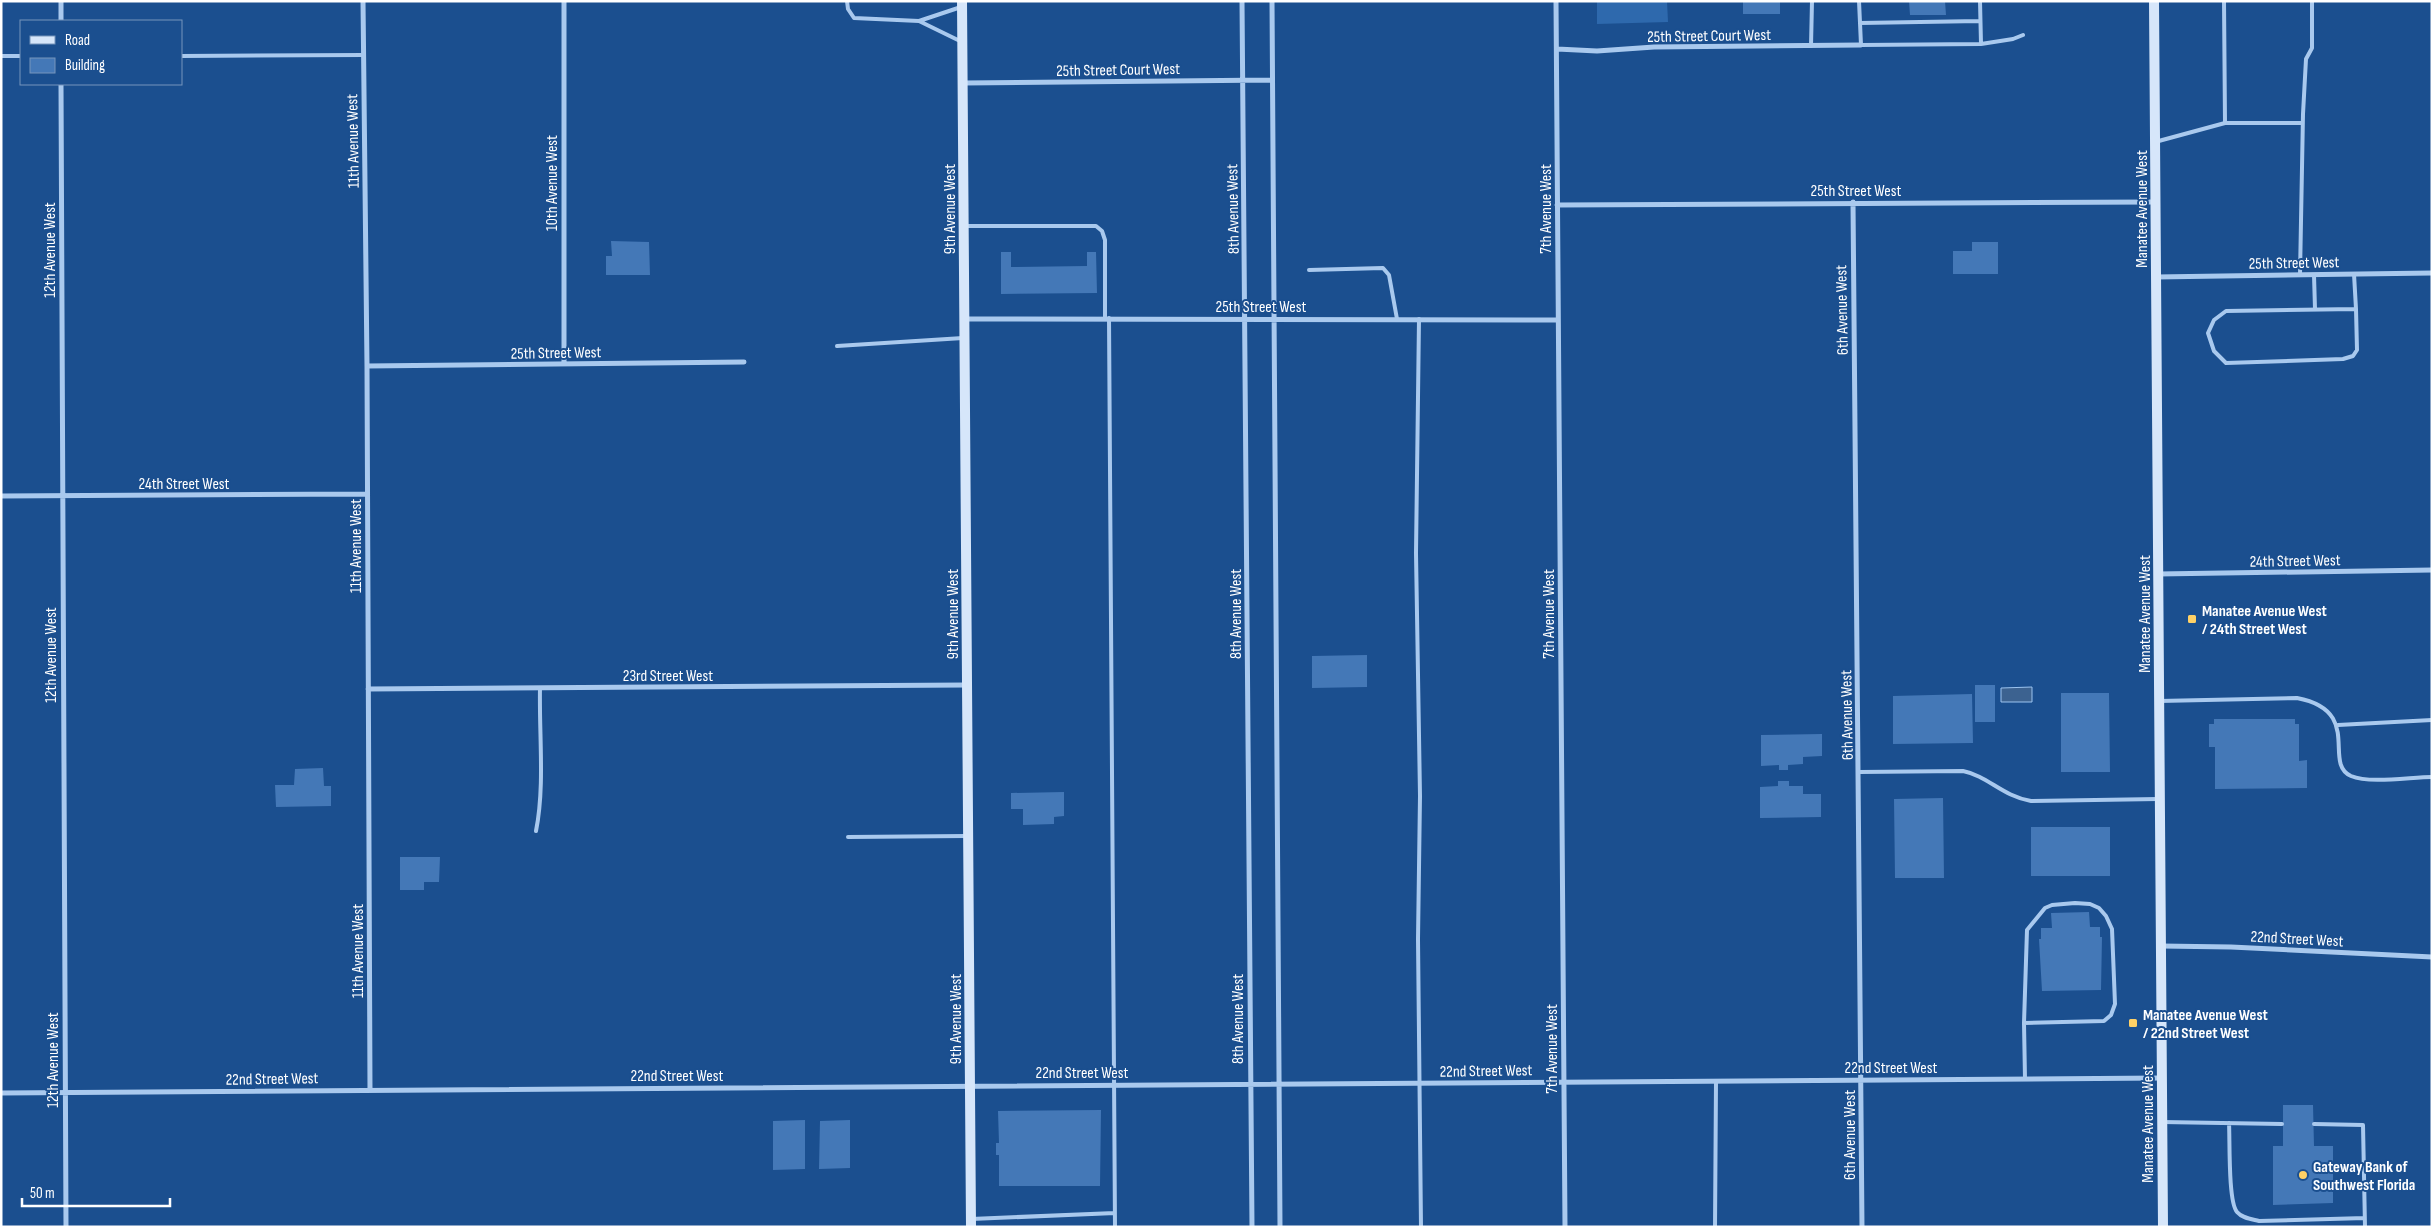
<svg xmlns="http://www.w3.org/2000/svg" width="2433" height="1228" font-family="'Sofia Sans Condensed',sans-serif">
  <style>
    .green { fill: #2e69ad }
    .water { fill: #3c6290; stroke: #9cc4f0 }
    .building { fill: #4478b7 }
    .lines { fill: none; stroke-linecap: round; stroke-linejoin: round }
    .lane { stroke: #a9c9ee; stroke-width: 4 }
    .street { stroke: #a9c9ee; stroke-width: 5 }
    .secondary { stroke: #d6e6fa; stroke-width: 10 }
    .poi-dot { fill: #ffd166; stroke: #1b4f8f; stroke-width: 2 }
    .labels { text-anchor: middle; stroke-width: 4; stroke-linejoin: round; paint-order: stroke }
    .street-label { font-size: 16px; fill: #fff; stroke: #1b4f8f }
    .poi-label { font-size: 16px; font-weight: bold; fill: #fff; stroke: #1b4f8f; text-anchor: start }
  </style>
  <rect width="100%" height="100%" fill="#1b4f8f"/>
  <path class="green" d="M 1597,1 L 1667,1 L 1668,22 L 1597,24 Z"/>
  <path class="water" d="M 2032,687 L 2032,702 L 2001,702 L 2001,688 Z"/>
  <path class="building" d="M 1743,1 L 1780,1 L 1780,14 L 1743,14 Z
    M 1909,1 L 1945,1 L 1946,15 L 1910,15 Z
    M 611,241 L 649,242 L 650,275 L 606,275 L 606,256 L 612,256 Z
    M 1972,242 L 1998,242 L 1998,274 L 1953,274 L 1953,251 L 1972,251 Z
    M 1001,252 L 1011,252 L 1011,267 L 1087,266 L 1087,252 L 1096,252 L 1097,293 L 1001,294 Z
    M 1367,655 L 1367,687 L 1312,688 L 1312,656 Z
    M 1975,685 L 1995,685 L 1995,722 L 1975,722 Z
    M 2061,693 L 2109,693 L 2110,772 L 2061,772 Z
    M 1972,694 L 1973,743 L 1893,744 L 1893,696 Z
    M 2214,719 L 2295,719 L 2295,724 L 2299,724 L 2299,761 L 2307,760 L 2307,788 L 2215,789 L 2215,747 L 2209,747 L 2209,724 L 2214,724 Z
    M 1822,734 L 1822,756 L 1803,757 L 1803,764 L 1788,765 L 1788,770 L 1779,770 L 1779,765 L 1761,766 L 1761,735 Z
    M 323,768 L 324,786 L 331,786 L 331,806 L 276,807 L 275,785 L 294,785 L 295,769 Z
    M 1778,781 L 1789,781 L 1789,786 L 1803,786 L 1803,794 L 1821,794 L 1821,817 L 1760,818 L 1760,787 L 1778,786 Z
    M 1064,792 L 1064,816 L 1054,817 L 1054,824 L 1023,825 L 1023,809 L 1011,809 L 1011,793 Z
    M 1943,798 L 1944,878 L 1895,878 L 1894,799 Z
    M 2031,827 L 2110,827 L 2110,876 L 2031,876 Z
    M 400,857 L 440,857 L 439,882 L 424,882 L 424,890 L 400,890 Z
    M 2089,912 L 2090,927 L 2100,927 L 2100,937 L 2102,937 L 2101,990 L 2042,991 L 2039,939 L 2041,939 L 2041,928 L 2052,928 L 2051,913 Z
    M 2283,1105 L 2313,1105 L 2314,1146 L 2333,1146 L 2333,1203 L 2273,1205 L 2273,1146 L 2283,1146 Z
    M 1101,1110 L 1100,1186 L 999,1186 L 999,1155 L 996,1155 L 996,1143 L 999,1143 L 998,1111 Z
    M 805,1120 L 805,1169 L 773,1170 L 773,1121 Z
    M 850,1120 L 850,1168 L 819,1169 L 820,1121 Z"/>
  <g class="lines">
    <path class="lane" d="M 847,1 L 848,9 L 854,18 L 919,21 L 961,7
      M 1859,1 L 1861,45 L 1981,44 L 2013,39 L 2023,35
      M 1980,1 L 1981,44
      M 2224,1 L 2225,123
      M 919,21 L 962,42
      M 1860,23 L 1980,21
      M 1811,46 L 1812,1
      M 1,56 L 21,56
      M 181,56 L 364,55
      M 2155,142 L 2225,123 L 2303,123
      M 964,226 L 1096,226 L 1102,231 L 1105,240 L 1105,318
      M 1309,270 L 1383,268 L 1389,275 L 1397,319
      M 2354,274 L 2356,309 L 2226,311 L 2214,320 L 2208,333 L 2214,351 L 2226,363 L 2343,359 L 2353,356 L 2357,350 L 2356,309
      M 2300,275 L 2303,114 L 2306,59 L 2312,48 L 2312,1
      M 2314,275 L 2315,309
      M 1109,318 L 1115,1227
      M 1419,319 L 1416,553 L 1420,796 L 1418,939 L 1421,1227
      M 837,346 L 963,338
      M 2159,701 L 2297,698 C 2364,711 2322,763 2351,776 C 2370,784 2411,777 2432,777
      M 2338,725 L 2432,720
      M 1859,772 L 1963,771 C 1988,776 2002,796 2031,801 L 2158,799
      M 536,831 C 545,786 539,735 540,688
      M 848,837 L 966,836
      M 2024,1023 L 2027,930 L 2045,908 L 2052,905 L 2075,903 L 2090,904 L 2099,908 L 2106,916 L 2112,929 L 2115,1004 L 2111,1015 L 2104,1021 L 2024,1023 L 2025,1079
      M 2162,1122 L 2282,1124
      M 2229,1123 C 2230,1140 2228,1202 2237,1212 C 2242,1218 2251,1219 2259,1221 L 2365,1218
      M 2314,1124 L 2363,1125 L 2365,1227
      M 971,1219 L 1115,1213
      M 1715,1227 L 1716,1081"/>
    <path class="street" d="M 61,1 L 61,21
      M 363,1 L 367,366 L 370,1090
      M 1242,1 L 1252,1227
      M 1272,1 L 1280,1227
      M 1556,1 L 1565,1227
      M 1557,49 L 1597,51 L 1654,47 L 1861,45
      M 964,83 L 1272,80
      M 61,84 L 66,1227
      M 1853,202 L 1862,1227
      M 1557,205 L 2155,202
      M 2156,277 L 2432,273
      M 965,319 L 1558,320
      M 564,364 L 564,1
      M 367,366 L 744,362
      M 1,496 L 367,494
      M 2158,574 L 2432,570
      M 368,689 L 967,685
      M 2161,946 L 2231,947 L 2432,957
      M 1,1093 L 2162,1078"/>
    <path class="secondary" d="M 962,1 L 971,1227
      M 2154,1 L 2163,1227"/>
  </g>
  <g class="poi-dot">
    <rect x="2187" y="614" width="10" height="10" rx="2.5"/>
    <rect x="2128" y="1018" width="10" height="10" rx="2.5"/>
    <circle cx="2303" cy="1175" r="5"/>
  </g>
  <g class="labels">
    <g class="street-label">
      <text transform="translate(1709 35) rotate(-1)" y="6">25th Street Court West</text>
      <text transform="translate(1118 69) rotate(-1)" y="6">25th Street Court West</text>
      <text transform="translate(352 141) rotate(-91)" y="6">11th Avenue West</text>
      <text transform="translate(551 183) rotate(-90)" y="6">10th Avenue West</text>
      <text x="1856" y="196">25th Street West</text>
      <text transform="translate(949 209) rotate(-90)" y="6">9th Avenue West</text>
      <text transform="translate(1232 209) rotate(-91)" y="6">8th Avenue West</text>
      <text transform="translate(1545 209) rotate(-90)" y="6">7th Avenue West</text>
      <text transform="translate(2141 209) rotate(-90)" y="6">Manatee Avenue West</text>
      <text transform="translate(49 250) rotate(-90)" y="6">12th Avenue West</text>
      <text transform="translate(2294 262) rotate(-1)" y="6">25th Street West</text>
      <text x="1261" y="312">25th Street West</text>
      <text transform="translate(1841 310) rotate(-91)" y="6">6th Avenue West</text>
      <text transform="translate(556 352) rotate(-1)" y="6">25th Street West</text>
      <text x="184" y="489">24th Street West</text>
      <text transform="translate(355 546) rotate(-90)" y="6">11th Avenue West</text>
      <text transform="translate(2295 560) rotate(-1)" y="6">24th Street West</text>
      <text transform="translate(952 614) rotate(-90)" y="6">9th Avenue West</text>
      <text transform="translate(1235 614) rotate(-90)" y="6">8th Avenue West</text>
      <text transform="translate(1548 614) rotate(-90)" y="6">7th Avenue West</text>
      <text transform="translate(2144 614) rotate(-90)" y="6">Manatee Avenue West</text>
      <text transform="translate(50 655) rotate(-90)" y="6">12th Avenue West</text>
      <text x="668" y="681">23rd Street West</text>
      <text transform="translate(1846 715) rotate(-91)" y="6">6th Avenue West</text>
      <text transform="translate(2297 938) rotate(3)" y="6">22nd Street West</text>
      <text transform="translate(357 951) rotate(-90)" y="6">11th Avenue West</text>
      <text transform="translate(955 1019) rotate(-90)" y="6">9th Avenue West</text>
      <text transform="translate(1237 1019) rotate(-90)" y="6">8th Avenue West</text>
      <text transform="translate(1551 1049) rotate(-90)" y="6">7th Avenue West</text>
      <text transform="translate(52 1060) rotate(-90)" y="6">12th Avenue West</text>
      <text x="1891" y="1073">22nd Street West</text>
      <text transform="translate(1486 1070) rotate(-1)" y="6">22nd Street West</text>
      <text x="1082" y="1078">22nd Street West</text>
      <text x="677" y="1081">22nd Street West</text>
      <text transform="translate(272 1078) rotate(-1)" y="6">22nd Street West</text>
      <text transform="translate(2147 1124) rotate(-90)" y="6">Manatee Avenue West</text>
      <text transform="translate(1849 1135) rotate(-90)" y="6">6th Avenue West</text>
    </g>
    <g class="poi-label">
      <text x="2202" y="616">Manatee Avenue West<tspan x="2202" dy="18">/ 24th Street West</tspan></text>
      <text x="2143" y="1020">Manatee Avenue West<tspan x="2143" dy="18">/ 22nd Street West</tspan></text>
      <text x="2313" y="1172">Gateway Bank of<tspan x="2313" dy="18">Southwest Florida</tspan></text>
    </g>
  </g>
  <rect width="2433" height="1228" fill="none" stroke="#ffffff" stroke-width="5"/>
  <rect x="20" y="20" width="162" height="65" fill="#1b4f8f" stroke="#7695bc"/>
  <rect x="30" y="36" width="25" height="8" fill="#d6e6fa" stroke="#7695bc"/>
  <text x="65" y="45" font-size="15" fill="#ffffff">Road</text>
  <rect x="30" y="58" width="25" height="15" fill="#4478b7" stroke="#7695bc"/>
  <text x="65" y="70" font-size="15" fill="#ffffff">Building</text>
  <path d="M22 1198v8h148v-8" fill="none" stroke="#ffffff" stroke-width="2.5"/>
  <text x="30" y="1198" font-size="15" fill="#ffffff" stroke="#1b4f8f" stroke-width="4" paint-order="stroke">50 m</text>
</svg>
